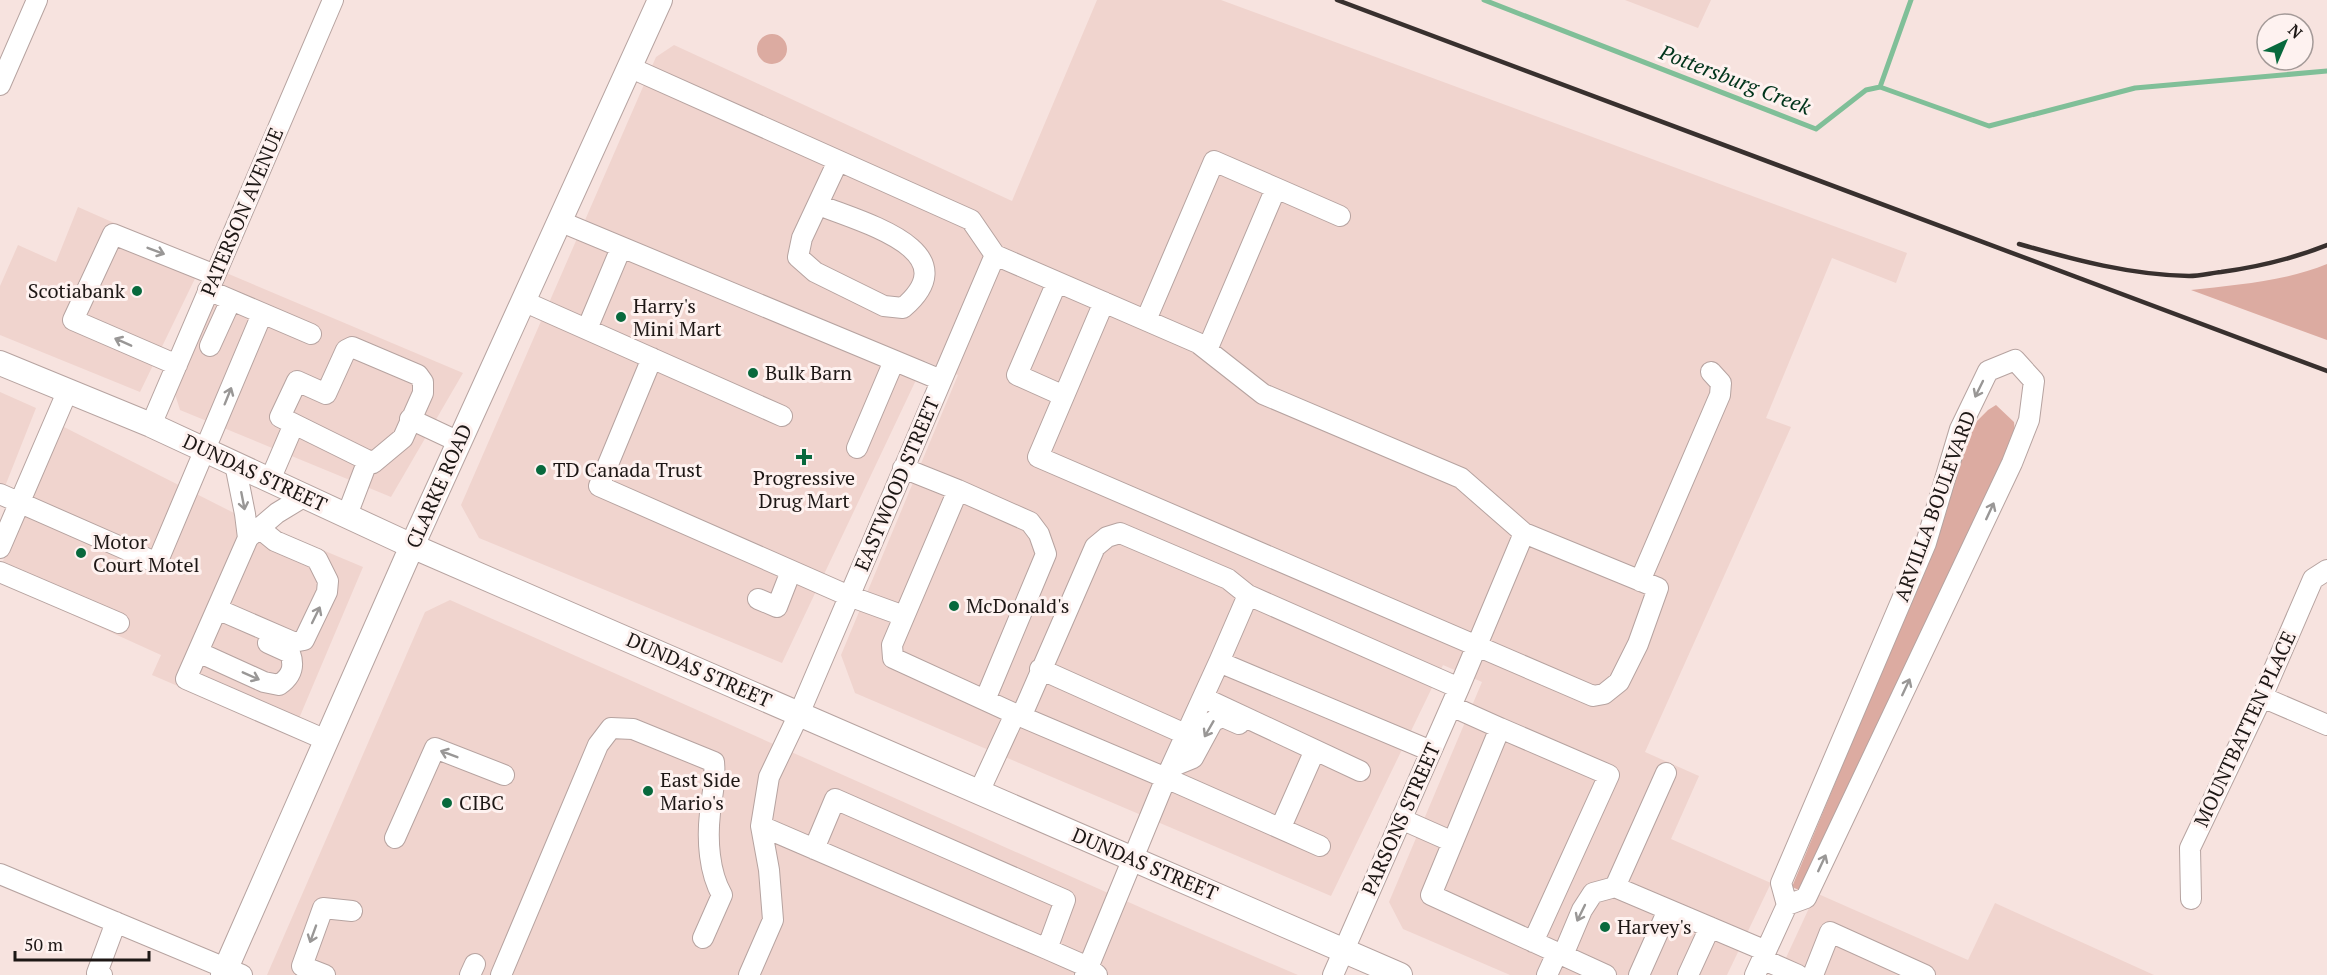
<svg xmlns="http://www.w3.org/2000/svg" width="2327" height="975" font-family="'PT Serif',serif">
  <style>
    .built { fill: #f0d4ce }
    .green { fill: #dcaba1 }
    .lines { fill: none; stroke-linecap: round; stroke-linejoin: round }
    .stream { stroke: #80bf98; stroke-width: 5 }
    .minor-casing { stroke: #b6a3a0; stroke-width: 22 }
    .major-casing { stroke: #b6a3a0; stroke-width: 26 }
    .minor { stroke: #fff; stroke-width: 20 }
    .major { stroke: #fff; stroke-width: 24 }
    .rail { stroke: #38302e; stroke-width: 4.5 }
    .oneway { stroke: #999796 }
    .poi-dot { fill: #08693d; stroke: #fef2f0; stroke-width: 2 }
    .labels { text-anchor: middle; stroke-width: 6; stroke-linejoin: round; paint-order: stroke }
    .street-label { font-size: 20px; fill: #1d1715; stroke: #fef2f0 }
    .poi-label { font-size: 20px; fill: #1d1715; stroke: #fef2f0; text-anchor: start }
    .water-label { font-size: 21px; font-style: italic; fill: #00341b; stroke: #fef2f0 }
  </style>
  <rect width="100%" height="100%" fill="#f7e3df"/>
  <path class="built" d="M 1097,0 L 1221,0 L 1907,253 L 1896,283 L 1832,258 L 1766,418 L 1791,427 L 1645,752 L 1699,776 L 1671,839 L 1771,883 L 1727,975 L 1510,975 L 1403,929 L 1389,902 L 1482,682 L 1443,665 L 1331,896 L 855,693 L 841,655 L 958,375 L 925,361 L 782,663 L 479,538 L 461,505 L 656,57 L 674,45 L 1012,201 Z
    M 1625,0 L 1711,0 L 1698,28 Z
    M 78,207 L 203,262 L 140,392 L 0,335 L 0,286 L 18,245 L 56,262 Z
    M 224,272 L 463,373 L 391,497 L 180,410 L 174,391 Z
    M 0,392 L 36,408 L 0,499 Z
    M 62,426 L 234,513 L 363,567 L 292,735 L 152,675 L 161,655 L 0,582 L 0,568 Z
    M 450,600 L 1153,913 L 1298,975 L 267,975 L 425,612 Z
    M 1816,893 L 1968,960 L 1995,903 L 2154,975 L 1778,975 Z"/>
  <path class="green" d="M757 49a15 15 0 1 1 30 0a15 15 0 1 1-30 0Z
    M 2327,264 L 2327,340 L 2191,290 C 2234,285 2287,281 2327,264 Z
    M 1996,405 L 2014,422 L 2015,433 L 1799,890 L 1792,887 L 1921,576 L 1974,424 L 1988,410 Z"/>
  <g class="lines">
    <path class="stream" d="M 1484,0 L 1816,129 L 1866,90 L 1880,87
      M 1880,87 L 1989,126 L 2135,88 L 2327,71
      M 1880,87 L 1911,0"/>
    <defs>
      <path id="minor" d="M 629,67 L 971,220 L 995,255 L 1198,343 L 1263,394 L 1461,478 L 1524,533 L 1658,588 L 1638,644 L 1619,682 L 1604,694 L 1593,696 L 1038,457 L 1104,302
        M 0,85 L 37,0
        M 819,205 C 860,222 971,250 903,308 L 884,306 L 815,272 L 798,257 L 802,238 L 838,161
        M 559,221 L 941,380
        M 1057,282 L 1017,375 L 1064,396
        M 208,290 L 311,334
        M 523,301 L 782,416
        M 1146,320 L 1214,161 L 1276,188
        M 587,329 L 621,248
        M 210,346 L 231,300
        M 352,347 L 418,375 L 423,382 L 423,393 L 403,438 L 373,463 L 280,417 L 297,381 L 326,394 L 346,350 Z
        M 1207,350 L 1276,188 L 1340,216
        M 652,358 L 599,486 L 849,596 L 904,616
        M 177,365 L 73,320 L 113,234 L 215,275
        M 410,419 L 459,442
        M 151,425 L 333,0
        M 857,448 L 894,361
        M 235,464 L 245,514 L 248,538
        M 903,468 L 958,490 L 892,645 L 893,658 L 1015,714 L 979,792
        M 270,480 L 294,424
        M 958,490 L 1030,522 L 1039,534 L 1046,554 L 985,700
        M 0,494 L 157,563 L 262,314
        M 305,496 L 277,513 L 248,538 L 186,679 L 326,740
        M 347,515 L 368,460
        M 0,548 L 68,390
        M 0,572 L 119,623
        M 1640,581 L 1720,395 L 1721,383 L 1711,372
        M 758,599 L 777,607 L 791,571
        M 217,609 L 293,642 L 304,640 L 327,592 L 328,581 L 317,559 L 275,541 L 259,528
        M 198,652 L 264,682 L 279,685 C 292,676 295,667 290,653 L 268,643
        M 1219,662 L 1248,595 L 1459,688
        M 1040,669 L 1185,734
        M 2262,697 L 2327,725
        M 1204,698 L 1360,771
        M 1451,706 L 1500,728 L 1431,895 L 1606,975
        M 1015,714 L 1166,778 L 1085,975
        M 1021,717 L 1095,547 L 1107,537 L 1120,533 L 1228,579 L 1248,595
        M 1500,728 L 1609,775 L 1533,942
        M 1171,767 L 1193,758 L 1213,721 L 1223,717 L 1239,724
        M 1666,773 L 1615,887 L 1766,951
        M 1401,819 L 1453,842
        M 761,826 L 1047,949 L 1088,967 L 1097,975
        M 1281,827 L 1315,750
        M 395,838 L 435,748 L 504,775
        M 1320,846 L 1166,778 L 1219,662 L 1431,751
        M 814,849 L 835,799 L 1065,900 L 1047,949
        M 0,874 L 242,975
        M 2191,899 L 2190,848 L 2262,697 L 2313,579 L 2327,570
        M 1563,955 L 1582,910 L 1593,893 L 1615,887
        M 1762,959 L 1798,975
        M 102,975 L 97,973 L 116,922
        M 325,975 L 302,966 L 323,908 L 352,911
        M 470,975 L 475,964
        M 501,975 L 598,745 L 611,728 L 633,729 L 714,762 C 716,783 712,793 710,813 C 707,840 709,872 722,895 L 703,938
        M 749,975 L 773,920 L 769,870 L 761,826 L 769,777 L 799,714 L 995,255
        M 1333,975 L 1459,688 L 1524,533
        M 1547,975 L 1557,953
        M 1639,975 L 1668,910
        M 1688,975 L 1710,927
        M 1755,975 L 1787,905 L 1781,883 L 1926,543 L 1960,429 L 1988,371 L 2015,360 L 2034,381 L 2029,420 L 2012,463 L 1806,898 L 1787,905
        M 1813,975 L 1830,932 L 1925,975"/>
      <path id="major" d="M 0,363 L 151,425 L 412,546 L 1400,975
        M 223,975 L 412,546 L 660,0"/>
    </defs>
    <use href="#minor" class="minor-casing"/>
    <use href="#major" class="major-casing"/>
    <use href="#minor" class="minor"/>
    <use href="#major" class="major"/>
    <path class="rail" d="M 1337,0 L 2327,371
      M 2019,244 C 2075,260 2131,275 2189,276 C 2200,276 2211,273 2221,272 C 2258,267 2292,259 2327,245"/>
  </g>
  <defs><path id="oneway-shaft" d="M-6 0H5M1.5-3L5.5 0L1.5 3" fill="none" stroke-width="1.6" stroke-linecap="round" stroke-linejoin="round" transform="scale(1.5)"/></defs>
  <g class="oneway">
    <use href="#oneway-shaft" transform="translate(156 251) rotate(21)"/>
    <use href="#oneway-shaft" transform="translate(123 342) rotate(-156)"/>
    <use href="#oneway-shaft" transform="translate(1979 389) rotate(116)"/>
    <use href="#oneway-shaft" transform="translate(228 396) rotate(-68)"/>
    <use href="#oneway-shaft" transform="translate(243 501) rotate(79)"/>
    <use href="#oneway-shaft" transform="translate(1990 511) rotate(-65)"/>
    <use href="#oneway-shaft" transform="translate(316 615) rotate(-64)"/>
    <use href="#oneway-shaft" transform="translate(251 676) rotate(24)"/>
    <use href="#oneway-shaft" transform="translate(1906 687) rotate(-65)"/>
    <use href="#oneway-shaft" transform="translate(1209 729) rotate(120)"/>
    <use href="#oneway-shaft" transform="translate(449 754) rotate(-159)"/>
    <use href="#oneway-shaft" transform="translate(1822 863) rotate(-65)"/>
    <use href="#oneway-shaft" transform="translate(1581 913) rotate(116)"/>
    <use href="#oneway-shaft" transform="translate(313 934) rotate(110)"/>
  </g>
  <g class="poi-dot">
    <circle cx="137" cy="291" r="6"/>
    <circle cx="621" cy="317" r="6"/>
    <circle cx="753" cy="373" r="6"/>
    <path d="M801 448h6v6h6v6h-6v6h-6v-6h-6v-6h6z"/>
    <circle cx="541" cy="470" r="6"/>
    <circle cx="81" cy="553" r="6"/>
    <circle cx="954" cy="606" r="6"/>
    <circle cx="648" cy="791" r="6"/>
    <circle cx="447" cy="803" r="6"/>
    <circle cx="1605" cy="927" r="6"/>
  </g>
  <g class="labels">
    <g class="street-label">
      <text transform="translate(242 212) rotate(-67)" y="7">PATERSON AVENUE</text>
      <text transform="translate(255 473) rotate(25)" y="7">DUNDAS STREET</text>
      <text transform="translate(897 484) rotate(-67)" y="7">EASTWOOD STREET</text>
      <text transform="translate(439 486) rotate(-66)" y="7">CLARKE ROAD</text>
      <text transform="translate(1935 506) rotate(-70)" y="7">ARVILLA BOULEVARD</text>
      <text transform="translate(699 670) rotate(24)" y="7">DUNDAS STREET</text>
      <text transform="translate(2245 729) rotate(-65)" y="7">MOUNTBATTEN PLACE</text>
      <text transform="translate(1401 819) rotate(-66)" y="7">PARSONS STREET</text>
      <text transform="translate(1145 864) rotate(23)" y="7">DUNDAS STREET</text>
    </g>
    <g class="poi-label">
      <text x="125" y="298" text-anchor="end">Scotiabank</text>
      <text x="633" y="313">Harry's<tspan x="633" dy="23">Mini Mart</tspan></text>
      <text x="765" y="380">Bulk Barn</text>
      <text x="553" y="477">TD Canada Trust</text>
      <text x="804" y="485" text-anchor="middle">Progressive<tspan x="804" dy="23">Drug Mart</tspan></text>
      <text x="93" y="549">Motor<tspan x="93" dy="23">Court Motel</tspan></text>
      <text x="966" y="613">McDonald's</text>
      <text x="660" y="787">East Side<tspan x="660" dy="23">Mario's</tspan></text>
      <text x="459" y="810">CIBC</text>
      <text x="1617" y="934">Harvey's</text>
    </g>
    <g class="water-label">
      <text transform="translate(1735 80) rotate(21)" y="7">Pottersburg Creek</text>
    </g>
  </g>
  <g transform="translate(2285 42) rotate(44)"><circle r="28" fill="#fef2f0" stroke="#a49a98" stroke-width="1.5"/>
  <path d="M0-4.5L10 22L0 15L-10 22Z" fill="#08693d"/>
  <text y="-9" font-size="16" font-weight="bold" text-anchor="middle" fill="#1d1715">N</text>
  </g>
  <path d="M15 951v9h134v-9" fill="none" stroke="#1d1715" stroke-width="3"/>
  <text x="24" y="951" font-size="18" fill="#1d1715" stroke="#fef2f0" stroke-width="4.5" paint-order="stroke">50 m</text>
</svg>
